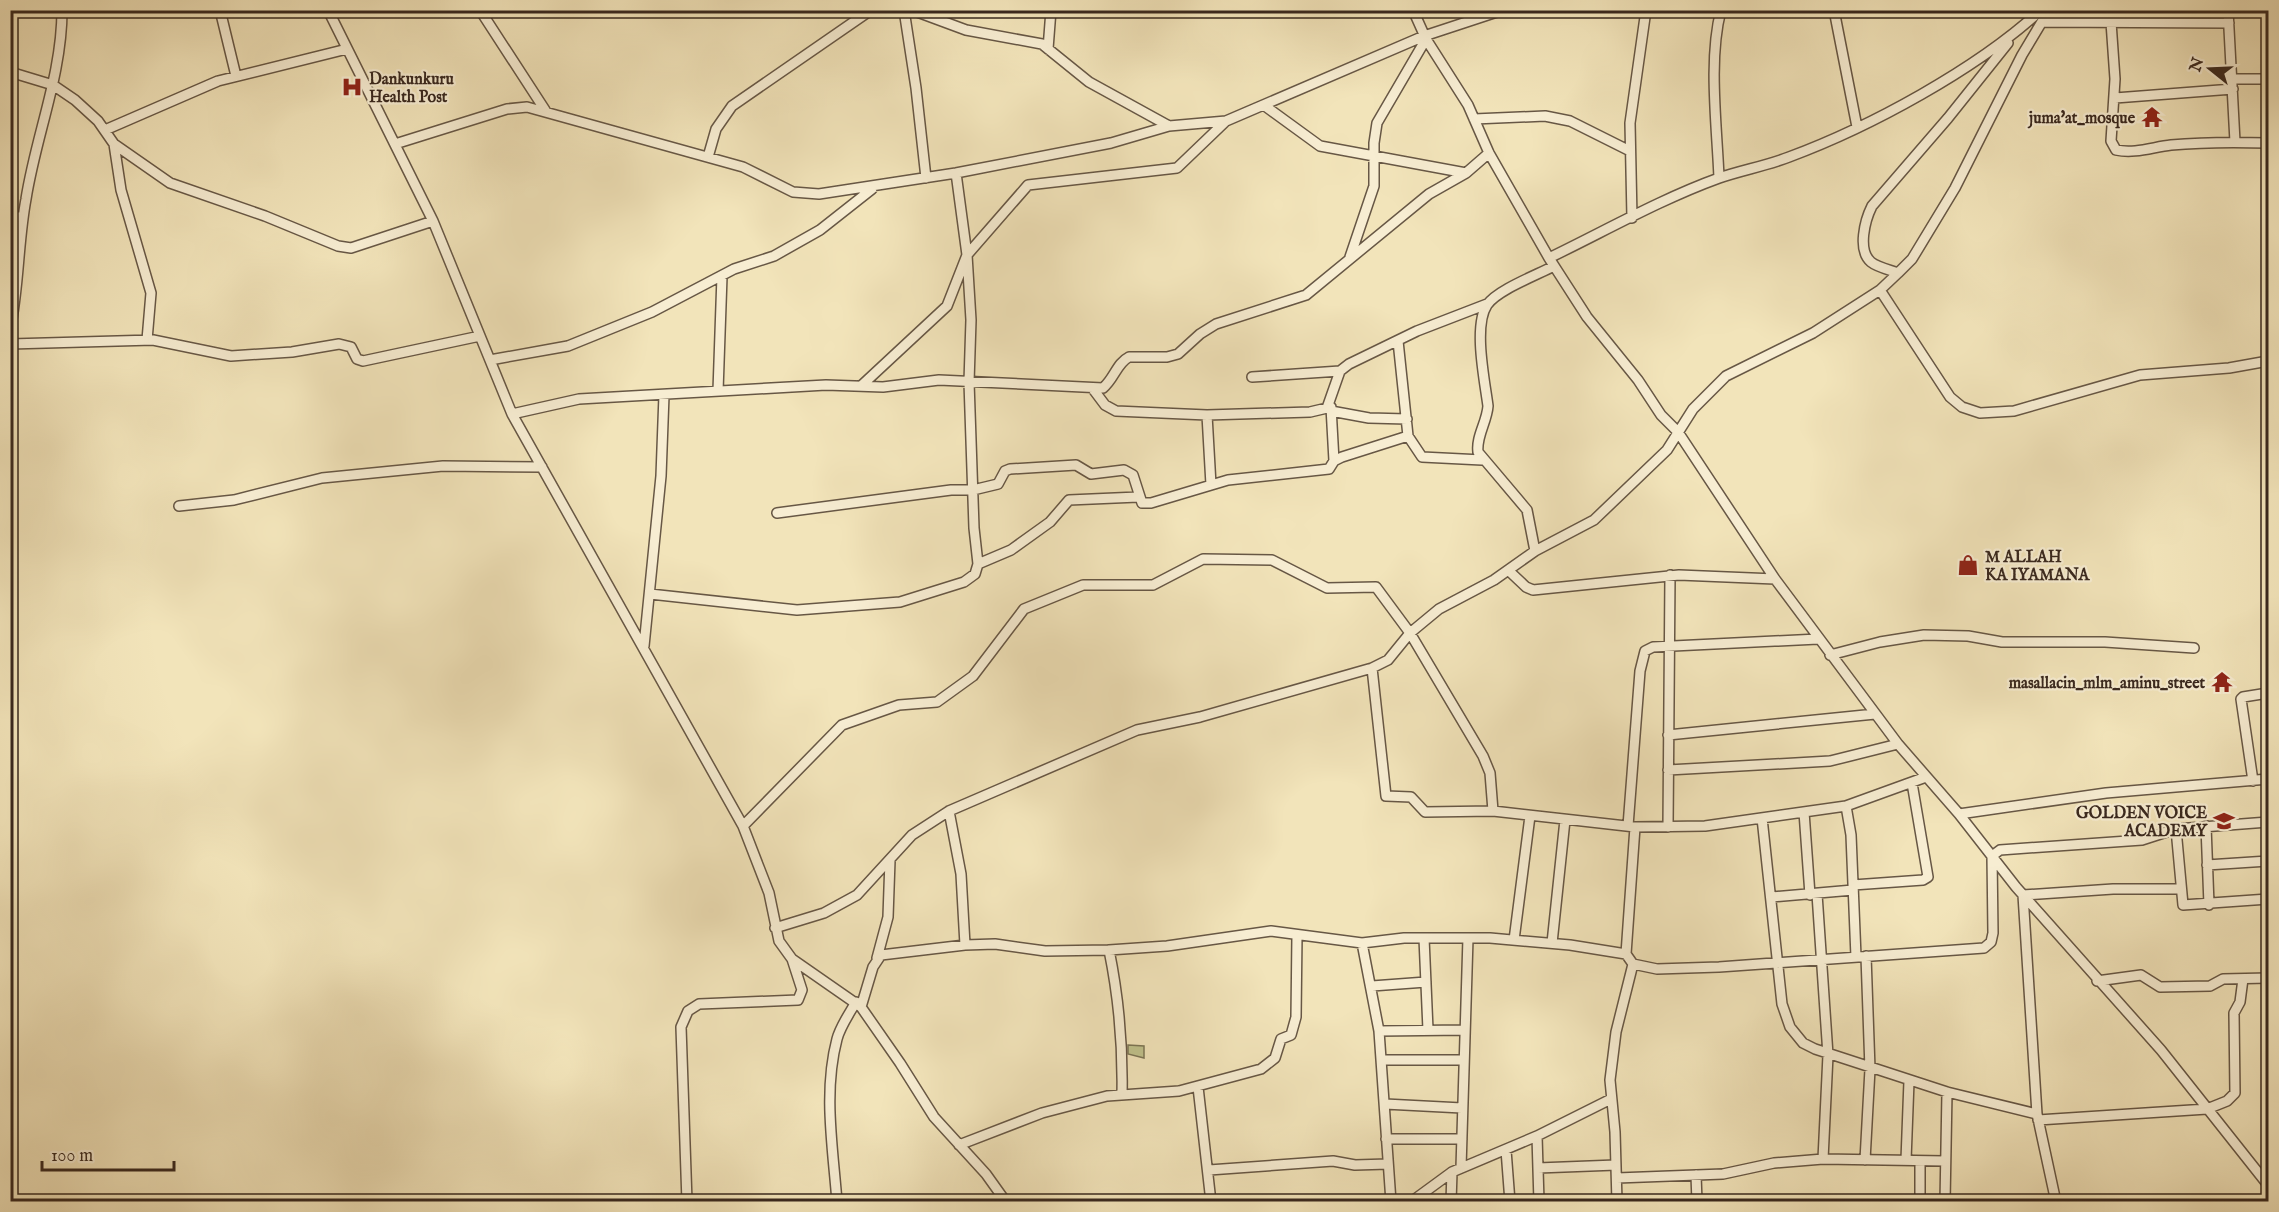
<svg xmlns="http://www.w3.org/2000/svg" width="2279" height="1212" font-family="'IM FELL English',serif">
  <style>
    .green { fill: #c0c28c; stroke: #7c7555; stroke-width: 1.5 }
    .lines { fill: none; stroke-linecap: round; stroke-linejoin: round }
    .minor-casing { stroke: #675745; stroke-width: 12 }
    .minor { stroke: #f7edd2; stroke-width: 9 }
    .labels { text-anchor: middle; stroke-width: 4.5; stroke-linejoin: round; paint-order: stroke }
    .poi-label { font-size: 16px; font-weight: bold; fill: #39281e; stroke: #f7edd2; text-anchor: end }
  </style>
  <rect width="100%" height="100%" fill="#f2e4ba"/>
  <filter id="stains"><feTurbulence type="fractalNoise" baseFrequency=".00333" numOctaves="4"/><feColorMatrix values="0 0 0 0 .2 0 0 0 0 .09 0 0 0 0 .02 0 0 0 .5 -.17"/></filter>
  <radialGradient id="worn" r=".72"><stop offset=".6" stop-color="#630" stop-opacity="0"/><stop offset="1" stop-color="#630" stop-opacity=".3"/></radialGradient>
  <path class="green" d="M 1128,1045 L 1144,1046 L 1144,1058 L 1128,1054 Z"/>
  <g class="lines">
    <defs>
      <path id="minor" d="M 220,10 L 236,76
        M 328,10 L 433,221 L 512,414 L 743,826 L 769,893 L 779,941 L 792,959 L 861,1007 L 900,1063 L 934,1117 L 986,1174 L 1006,1202
        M 480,10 L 545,110
        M 904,10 L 916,88 L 926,178
        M 912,10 L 966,30 L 1042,44 L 1089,82 L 1169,126
        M 1413,10 L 1426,39 L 1468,105 L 1489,153 L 1549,258 L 1587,317 L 1638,380 L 1661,415 L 1678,432 L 1775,579 L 1898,744 L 1959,814 L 2016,887 L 2161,1050 L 2268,1185
        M 1834,10 L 1857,127
        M 2228,10 L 2235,142
        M 2042,22 L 2229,23
        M 2111,22 L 2115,79 L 2111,141 L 2116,150 C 2135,154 2153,147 2171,145 C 2203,142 2236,142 2268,143
        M 1048,49 L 1051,10
        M 10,72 L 53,85 L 75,100 L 98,121 L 114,144 L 121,190 L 151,293 L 147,340
        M 2233,79 L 2268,79
        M 2115,98 L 2233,89
        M 1265,106 L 1320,146 L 1466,173
        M 1474,119 L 1545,116 L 1570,121 L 1630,151
        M 105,130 L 218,81 L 347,49
        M 114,144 L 170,183 L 265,216 L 338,246 L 351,248 L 433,221
        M 395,144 L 507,109 L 527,107 L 743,167 L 793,192 L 819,194 L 956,173 L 1111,143 L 1169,126 L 1226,121 L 1424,36 L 1503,10
        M 708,157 L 716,129 L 732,106 L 871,10
        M 1719,178 C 1717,126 1708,60 1721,10
        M 10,217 L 23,217
        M 1632,218 L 1630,123 L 1646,10
        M 1350,257 L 1374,186 L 1374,143 L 1377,123 L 1426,39
        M 1549,258 C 1605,231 1661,199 1719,178 C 1742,170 1766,166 1789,157 C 1870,127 1977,69 2041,10
        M 1898,273 C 1890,270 1877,267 1871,262 C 1857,250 1865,220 1872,206 L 1948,118 L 2008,43
        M 1880,290 L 1950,397 L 1962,407 L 1980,413 L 2014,411 L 2140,375 L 2229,368 L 2268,361
        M 10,330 C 19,287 18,242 26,199 C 36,135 62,75 62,10
        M 1398,341 L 1408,436
        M 10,344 L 153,340 L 231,356 L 292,352 L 339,344 L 351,347 L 357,359 L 363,361 L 480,336
        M 490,360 L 568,346 L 652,312 L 734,269 L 774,256 L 820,230 L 872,189
        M 1252,377 L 1340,371
        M 861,386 L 947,306 L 967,255 L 1028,185 L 1177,168 L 1226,121
        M 1093,389 L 1105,405 L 1116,411 L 1207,415 L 1310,412 L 1327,408 L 1340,371 L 1349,364 L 1417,331 L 1487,304
        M 718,391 L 722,276
        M 1331,407 L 1334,461
        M 1331,411 L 1369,418 L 1407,419
        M 512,414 L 579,399 L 826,385 L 883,387 L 939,380 L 1103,388 C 1114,379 1117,363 1129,357 L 1167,357 L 1178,354 L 1200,334 L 1216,324 L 1306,295 L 1429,194 L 1466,173 L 1489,153
        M 1207,415 L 1211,485
        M 179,506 L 234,500 L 322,478 L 443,466 L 542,467
        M 777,513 L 951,490 L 973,490 L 998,484 L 1005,471 L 1010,469 L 1076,465 L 1091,474 L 1124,470 L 1133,475 L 1142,503 L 1151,503 L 1228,480 L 1329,469 L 1334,461 L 1342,457 L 1408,436 L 1422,457 L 1482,460
        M 1535,551 L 1527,510 L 1478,452 C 1476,436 1487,422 1488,406 C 1485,382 1473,326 1487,305 C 1497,290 1537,275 1554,266
        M 978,564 L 1011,550 L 1050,522 L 1069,500 L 1138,497
        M 1508,570 L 1526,587 L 1533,590 L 1679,575 L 1775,579
        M 650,594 L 797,610 L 900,602 L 964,582 L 975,574 L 978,564 L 974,528 L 969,382 L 971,320 L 967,255 L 956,173
        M 644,646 L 661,476 L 664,395
        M 1830,655 L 1880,642 L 1924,635 L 1968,636 L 2002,642 L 2105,642 L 2194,648
        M 1372,668 L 1386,796 L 1411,797 L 1425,812 L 1493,811 L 1635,827 L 1705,826 L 1846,806 L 1926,777
        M 1668,735 L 1875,714
        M 1668,770 L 1830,761 L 1898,744
        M 2253,781 L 2241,699 L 2243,697 L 2268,693
        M 1846,806 L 1851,835 L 1856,957
        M 949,811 L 961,874 L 965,945
        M 1804,812 L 1810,895
        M 1959,814 L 2106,793 L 2268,779
        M 1762,818 L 1782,1004 L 1790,1027 L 1803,1043 L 1815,1049 L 1947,1092 L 2037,1114
        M 743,826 L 842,725 L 899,705 L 937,702 L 973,676 L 1024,609 L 1083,585 L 1153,585 L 1203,559 L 1272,560 L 1327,588 L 1376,587 L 1410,633 L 1483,756 L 1490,773 L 1493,811
        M 1628,826 L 1640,671 L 1645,651 L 1653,647 L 1818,639
        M 2206,826 L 2209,905
        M 1635,827 L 1626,954 L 1633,964 L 1657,969 L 1719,967 L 1984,948 L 1991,942 L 1993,933 L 1992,856 L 2000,850 L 2142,840 L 2176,829 L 2268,822
        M 1668,827 L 1670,575
        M 2176,829 L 2183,905 L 2268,899
        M 2207,865 L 2268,861
        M 1853,885 L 1923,880 L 1928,877 L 1912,783
        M 1817,894 L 1828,1055 L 1823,1159
        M 1772,897 L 1853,890
        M 775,928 L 824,913 L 857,895 L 912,835 L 949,811 L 1137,730 L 1200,717 L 1372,668 L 1388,660 L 1410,633 L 1439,609 L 1494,580 L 1535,551 L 1594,520 L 1667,450 L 1693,409 L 1726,376 L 1813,333 L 1880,290 L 1898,273 L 1912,259 L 1955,188 L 2022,55 L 2049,10
        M 1424,938 L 1428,1030
        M 1514,940 L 1530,816
        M 1362,943 L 1379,1031 L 1391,1202
        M 1552,943 L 1565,820
        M 1109,950 C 1119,999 1123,1045 1122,1095
        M 877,958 L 888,917 L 890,860
        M 2097,981 L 2141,975 L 2160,987 L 2210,986 L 2223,979 L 2268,978
        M 1372,986 L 1426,982
        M 861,1007 L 873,967 L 881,955 L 965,945 L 995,944 L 1045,951 L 1109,950 L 1167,946 L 1271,931 L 1362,943 L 1404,938 L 1490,938 L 1570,945 L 1626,954
        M 1379,1031 L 1465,1030
        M 1381,1060 L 1464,1060
        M 1198,1087 L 1211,1202
        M 1385,1104 L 1462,1108
        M 2038,1120 L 2207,1109 L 2227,1101 L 2235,1093 L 2234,1013 L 2240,1002 L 2243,979
        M 1537,1136 L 1539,1202
        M 1386,1139 L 1462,1139
        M 959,1145 L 1042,1113 L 1107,1096 L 1179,1091 L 1261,1069 L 1275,1058 L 1281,1039 L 1291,1035 L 1296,1017 L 1297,935
        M 1506,1150 L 1510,1202
        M 1865,1160 L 1870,1069 L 1866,956
        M 1906,1160 L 1909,1081
        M 1461,1168 L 1468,938
        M 1538,1168 L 1616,1165
        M 1209,1170 L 1333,1161 L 1355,1165 L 1388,1164
        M 1696,1175 L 1697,1202
        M 1617,1178 L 1723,1174 L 1774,1163 L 1823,1159 L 1945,1161
        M 687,1202 L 681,1027 L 688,1011 L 699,1004 L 798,1000 L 802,990 L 792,959
        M 837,1202 C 833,1148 823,1092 837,1039 C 840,1027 849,1014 856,1002
        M 1411,1202 L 1452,1172 L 1537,1136 L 1611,1099
        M 1451,1202 L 1452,1172
        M 1617,1202 L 1615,1132 L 1610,1080 L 1616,1032 L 1633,964
        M 1920,1202 L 1920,1161
        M 1945,1202 L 1947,1092
        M 2056,1202 L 2037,1114 L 2023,895 L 2113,889 L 2180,889"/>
    </defs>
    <use href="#minor" class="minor-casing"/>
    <use href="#minor" class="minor"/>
  </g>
  <defs>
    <symbol id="hospital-bare" viewBox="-9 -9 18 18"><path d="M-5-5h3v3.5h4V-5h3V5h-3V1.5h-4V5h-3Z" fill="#8f2418" stroke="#f7edd2" stroke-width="2.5" paint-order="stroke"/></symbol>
    <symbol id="temple-bare" viewBox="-9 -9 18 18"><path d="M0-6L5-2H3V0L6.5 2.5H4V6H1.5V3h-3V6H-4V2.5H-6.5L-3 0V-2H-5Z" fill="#8f2418" stroke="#f7edd2" stroke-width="2.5" paint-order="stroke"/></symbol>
    <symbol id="shop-bare" viewBox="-9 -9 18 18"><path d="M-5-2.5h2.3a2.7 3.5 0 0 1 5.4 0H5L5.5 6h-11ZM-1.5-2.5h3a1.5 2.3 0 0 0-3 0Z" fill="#8f2418" stroke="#f7edd2" stroke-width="2.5" paint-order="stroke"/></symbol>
    <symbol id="school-bare" viewBox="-9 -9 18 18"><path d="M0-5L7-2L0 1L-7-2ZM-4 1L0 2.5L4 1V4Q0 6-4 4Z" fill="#8f2418" stroke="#f7edd2" stroke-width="2.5" paint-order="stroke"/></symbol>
  </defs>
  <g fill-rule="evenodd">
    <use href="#hospital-bare" x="337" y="72" width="30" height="30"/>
    <use href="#temple-bare" x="2137" y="102" width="30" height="30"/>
    <use href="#shop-bare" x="1953" y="550" width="30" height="30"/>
    <use href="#temple-bare" x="2207" y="667" width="30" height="30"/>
    <use href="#school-bare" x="2209" y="806" width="30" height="30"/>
  </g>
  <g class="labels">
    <g class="poi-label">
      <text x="369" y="84" text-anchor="start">Dankunkuru<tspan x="369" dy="18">Health Post</tspan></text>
      <text x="2135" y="123">juma'at_mosque</text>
      <text x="1985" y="562" text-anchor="start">M ALLAH<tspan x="1985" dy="18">KA IYAMANA</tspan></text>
      <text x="2205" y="688">masallacin_mlm_aminu_street</text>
      <text x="2207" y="818">GOLDEN VOICE<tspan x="2207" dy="18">ACADEMY</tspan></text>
    </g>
  </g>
  <rect width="2279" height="1212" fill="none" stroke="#f2e4ba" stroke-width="36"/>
  <rect x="12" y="12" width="2255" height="1188" fill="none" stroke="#39281e" stroke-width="3"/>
  <rect x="18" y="18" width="2243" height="1176" fill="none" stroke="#39281e" stroke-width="1.5"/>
  <g transform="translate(2210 69) rotate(288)" stroke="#f7edd2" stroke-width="4.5" paint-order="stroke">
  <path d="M0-4.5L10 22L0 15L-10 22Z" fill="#39281e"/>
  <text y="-9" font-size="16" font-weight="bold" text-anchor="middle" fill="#39281e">N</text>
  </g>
  <path d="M42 1161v9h132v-9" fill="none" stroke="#39281e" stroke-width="3"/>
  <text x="51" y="1161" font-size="18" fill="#39281e" stroke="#f7edd2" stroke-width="4.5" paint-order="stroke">100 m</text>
  <rect width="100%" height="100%" filter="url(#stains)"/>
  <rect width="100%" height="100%" fill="url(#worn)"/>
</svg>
